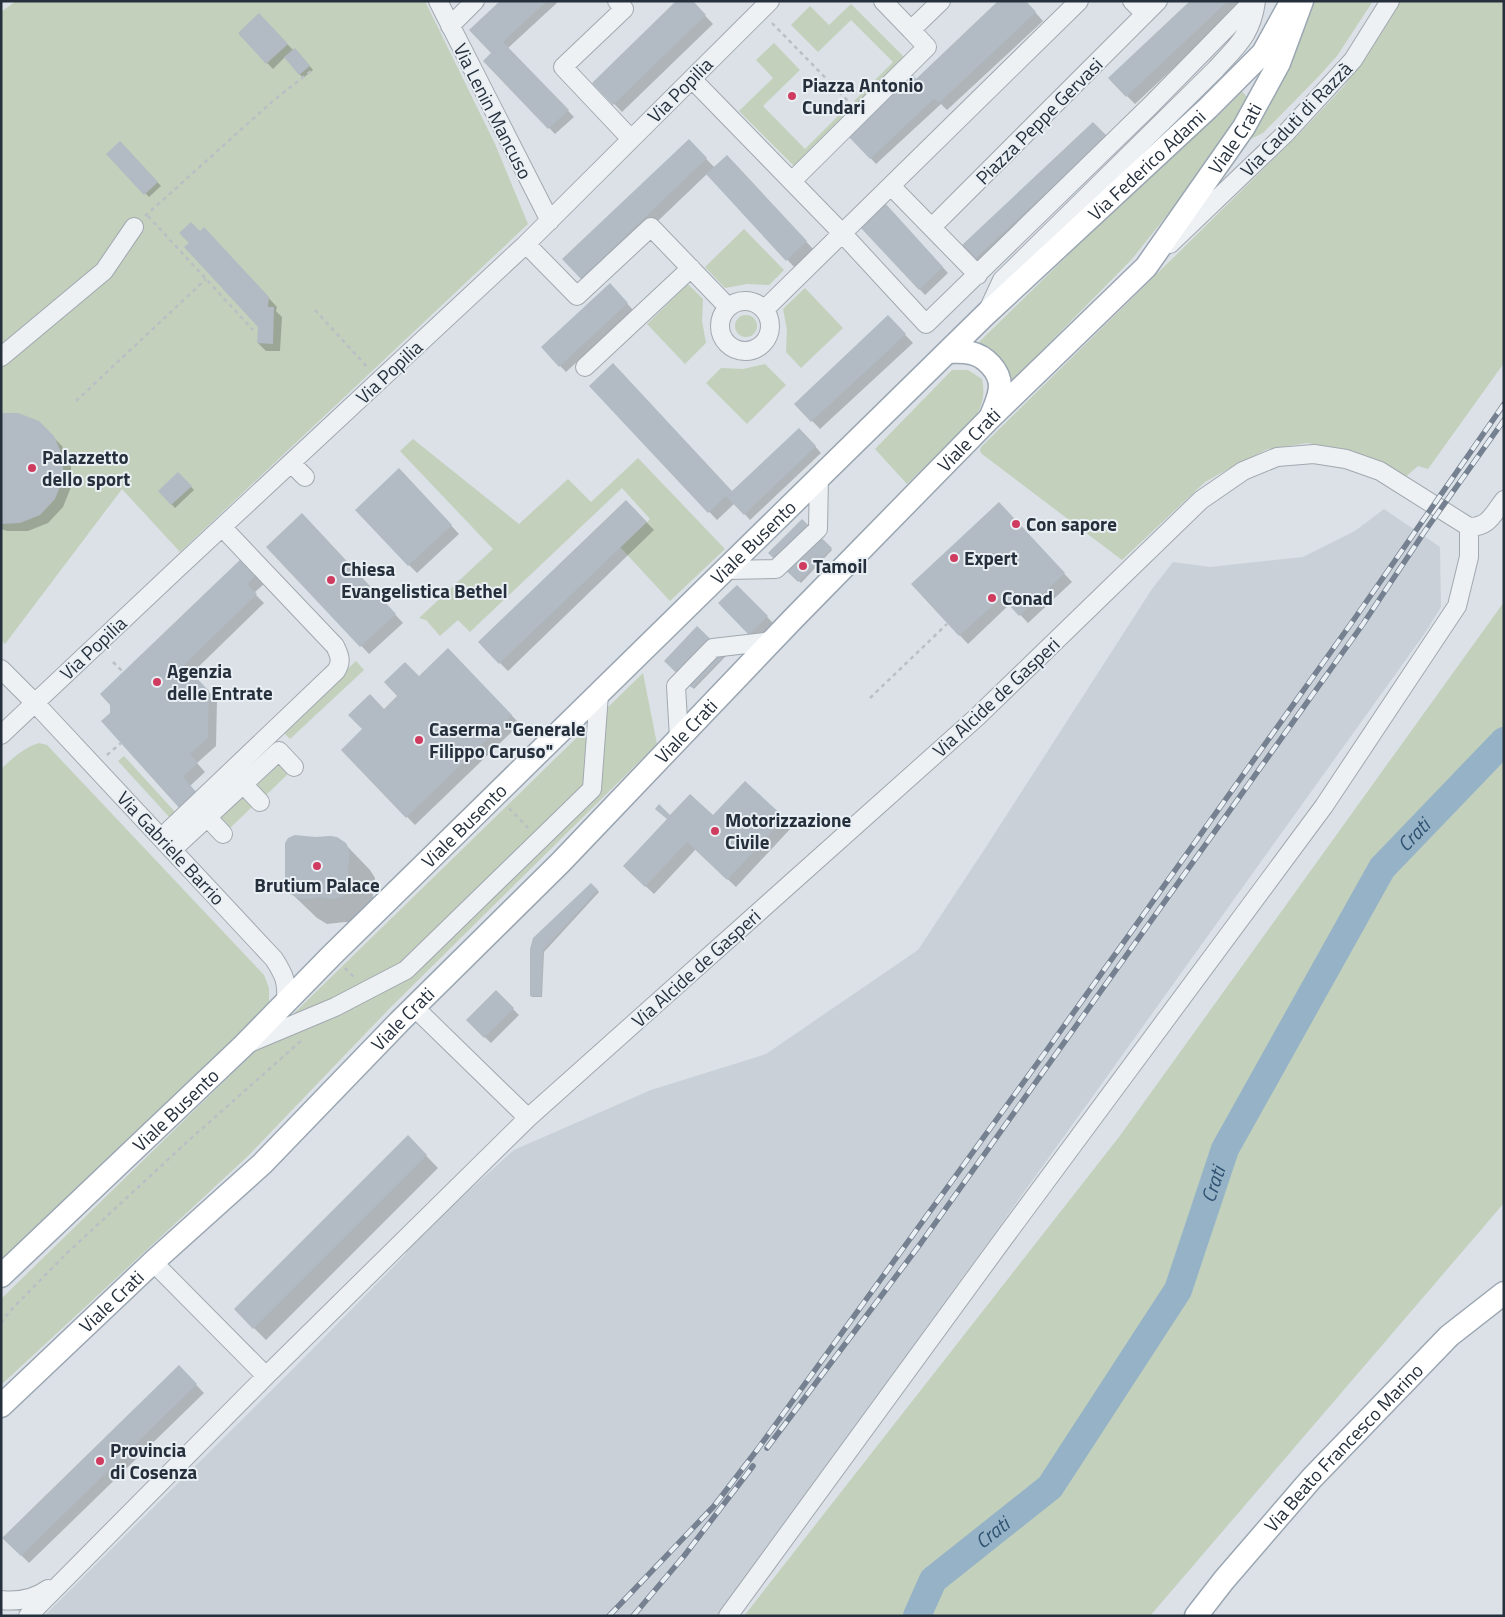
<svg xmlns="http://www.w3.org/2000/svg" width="1505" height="1617" font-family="'Titillium Web',sans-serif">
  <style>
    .built { fill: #c9d0d8 }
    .green { fill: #c3d0bc }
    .shadow { fill: #0003 }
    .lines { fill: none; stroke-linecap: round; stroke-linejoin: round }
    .river { stroke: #95b2c7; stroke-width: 28 }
    .building { fill: #b2bac3 }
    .minor-casing { stroke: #a1a8b0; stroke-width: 20 }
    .major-casing { stroke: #9aa6b2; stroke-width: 25 }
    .path { stroke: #babfc4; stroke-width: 2.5; stroke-dasharray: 4 4; stroke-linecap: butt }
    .minor { stroke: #eef1f4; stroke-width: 18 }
    .major { stroke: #fff; stroke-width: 22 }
    .rail-casing { stroke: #758190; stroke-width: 5.5 }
    .rail { stroke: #eaeff4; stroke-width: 4; stroke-dasharray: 11; stroke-linecap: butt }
    .poi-dot { fill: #d03c60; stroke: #eaeff4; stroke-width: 2 }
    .labels { text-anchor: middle; stroke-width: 4; stroke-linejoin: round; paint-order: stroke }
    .poi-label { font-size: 19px; font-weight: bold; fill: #25303c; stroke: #eaeff4; text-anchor: start }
    .street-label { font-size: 19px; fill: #25303c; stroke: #eaeff4 }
    .water-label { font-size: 20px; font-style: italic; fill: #2f5370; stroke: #eaeff4 }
  </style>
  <rect width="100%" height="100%" fill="#dbe1e6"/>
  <path class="built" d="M 1384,509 L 1440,547 L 1441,607 L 1425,633 L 720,1616 L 44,1616 L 294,1368 L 405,1255 L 411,1243 L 514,1150 L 651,1090 L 766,1054 L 918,950 L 986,847 L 1152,589 L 1173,562 L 1210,567 L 1303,557 L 1355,531 Z"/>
  <path class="green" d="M 16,1 L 425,1 L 495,144 L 528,224 L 180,552 L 122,489 L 5,644 L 1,640 L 1,12 Z
    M 1310,1 L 1373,1 L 1337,56 L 1319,76 L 1263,133 L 1247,141 Z
    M 1401,1 L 1504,1 L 1504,363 L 1428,469 L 1418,466 L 1402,480 L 1375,462 L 1344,449 L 1307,443 L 1268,449 L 1239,463 L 1205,482 L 1122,560 L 982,454 L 980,451 L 981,447 L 1302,131 L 1344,86 L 1363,60 Z
    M 851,4 L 906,59 L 859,106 L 854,101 L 893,62 L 851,20 L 818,52 L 791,25 L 810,6 L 829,25 Z
    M 774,43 L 800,70 L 763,106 L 805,149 L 847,107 L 853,113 L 797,169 L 739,111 L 773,78 L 756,60 Z
    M 1237,90 L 1241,90 L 1247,97 L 1223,139 L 1183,195 L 1132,259 L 1012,381 C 1003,358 1000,353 978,343 Z
    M 744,229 L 784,270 L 769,285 L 747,284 L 725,288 L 705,267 Z
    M 688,284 L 703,299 L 702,321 L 706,343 L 685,364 L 647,324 Z
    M 805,288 L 843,328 L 801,368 L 786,352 L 787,330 L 783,309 Z
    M735 326a11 11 0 1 1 22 0a11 11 0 1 1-22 0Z
    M 765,364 L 786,385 L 747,424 L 706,383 L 721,368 L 743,369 Z
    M 952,370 L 968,370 L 982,379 C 985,394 983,403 976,417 L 907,484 L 875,449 Z
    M 413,439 L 519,524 L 568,479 L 591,502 L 638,458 L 725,549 L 670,601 L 620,547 L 650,519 L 622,488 L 470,632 L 458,620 L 440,636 L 426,620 L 419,618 L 493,549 L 400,451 Z
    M 1504,602 L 1504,1203 L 1150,1616 L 744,1616 L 1119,1137 Z
    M 356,661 L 364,670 L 290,739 L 282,731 Z
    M 643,673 L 657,744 L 388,1010 L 248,1156 L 1,1385 L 1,1299 Z
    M 39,743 L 47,745 L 264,975 L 269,988 L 269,1007 L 1,1264 L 1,769 C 13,758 23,748 39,743 Z
    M 124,756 L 177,814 L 171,819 L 118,761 Z
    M 279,764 L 288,774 L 263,798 L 254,788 Z
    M 244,796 L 253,806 L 228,830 L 219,820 Z"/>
  <path class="shadow" d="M 502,1 L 559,1 L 508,48 L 574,117 L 555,134 L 484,61 L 493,53 Z
    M 691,1 L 713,24 L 622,112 L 594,83 Z
    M 1000,1 L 1027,1 L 1026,2 L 1043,21 L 947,110 L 941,104 L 876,164 L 850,136 L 916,80 Z
    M 1192,1 L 1245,1 L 1135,104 L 1127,96 Z
    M 259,15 L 294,51 L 299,53 L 313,70 L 303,78 L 285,57 L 273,69 L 239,34 Z
    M 1093,123 L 1114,145 L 983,268 L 962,246 Z
    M 689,141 L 715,168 L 735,164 L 814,250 L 795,268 L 707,174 L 590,286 L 564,260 Z
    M 120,142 L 161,186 L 149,197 L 108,154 Z
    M 891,211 L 948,273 L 925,295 L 861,227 Z
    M 212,237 L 277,307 L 276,311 L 282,317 L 280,351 L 266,351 L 258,343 L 259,326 Z
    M 616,291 L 633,310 L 566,372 L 542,347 Z
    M 888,317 L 913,343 L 820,429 L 796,404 Z
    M 591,386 L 732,492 L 805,435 L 821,453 L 750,520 L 735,503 L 717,520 Z
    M 1,414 L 38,422 L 62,446 L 71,466 L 71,487 L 63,507 L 48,523 L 28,531 L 7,531 L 1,529 Z
    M 178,473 L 194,490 L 175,508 L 159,491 Z
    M 407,478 L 459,534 L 417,573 L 409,565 Z
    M 626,501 L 654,530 L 508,671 L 479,642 Z
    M 1007,512 L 1072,582 L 1028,623 L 1010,604 L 968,644 L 912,584 Z
    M 802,520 L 832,550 L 801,583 L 770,553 Z
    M 310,523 L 403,623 L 369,654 L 268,547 Z
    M 242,560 L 265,583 L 254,593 L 264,603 L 191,674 L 217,700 L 216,746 L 197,763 L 205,772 L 190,786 L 111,713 Z
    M 737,586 L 773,623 L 756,639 L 720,603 Z
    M 697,628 L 726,656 L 694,689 L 666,661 Z
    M 448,650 L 520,724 L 415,825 L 343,750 Z
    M 745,782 L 792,827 L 736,887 L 696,849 L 654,894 L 624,866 L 670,817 L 713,817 Z
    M 345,844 L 370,870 L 375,878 L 373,895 L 375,911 L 359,923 L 345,922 L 327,924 L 317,918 L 291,893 Z
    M 591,884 L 599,892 L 544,952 L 542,997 L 532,997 L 531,996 L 532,949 Z
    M 496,992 L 519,1015 L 491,1043 L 467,1020 Z
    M 408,1137 L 438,1168 L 266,1340 L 235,1309 Z
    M 179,1367 L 204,1393 L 29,1563 L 4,1538 Z"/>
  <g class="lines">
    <path class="river" id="s1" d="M 917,1616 L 933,1580 L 1050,1487 L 1178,1290 L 1225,1149 L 1382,868 L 1504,741"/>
  </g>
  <path class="building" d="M 500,1 L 547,1 L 503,42 L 569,110 L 548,129 L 483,61 L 491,53 L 469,30 Z
    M 676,1 L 693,1 L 706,15 L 613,105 L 592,83 Z
    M 998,1 L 1026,1 L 1036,12 L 939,103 L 934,99 L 870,159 L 848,136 L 913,75 L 916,79 Z
    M 1190,1 L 1228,1 L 1126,97 L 1108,78 Z
    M 259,13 L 288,44 L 266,64 L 238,33 Z
    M 295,48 L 310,66 L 299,75 L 284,57 Z
    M 1093,122 L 1107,136 L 974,260 L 961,246 Z
    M 689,139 L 707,158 L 581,279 L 562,259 Z
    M 120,141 L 158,182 L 144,195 L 106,154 Z
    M 727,155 L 807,241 L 786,261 L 706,174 Z
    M 885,203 L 943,267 L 919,290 L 860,227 Z
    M 191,222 L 200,231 L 204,227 L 269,297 L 268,307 L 274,307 L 273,344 L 257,343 L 258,327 L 184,247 L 189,243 L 179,233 Z
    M 610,283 L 628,303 L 559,367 L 541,347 Z
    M 888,315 L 906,334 L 811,422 L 794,404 Z
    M 613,363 L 732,491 L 799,428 L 816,446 L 744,515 L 726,496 L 708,513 L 589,386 Z
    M 1,413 L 18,413 L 39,421 L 54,436 L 63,457 L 63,479 L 55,499 L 40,515 L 20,523 L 1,524 Z
    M 399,468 L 452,525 L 408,566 L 355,510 Z
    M 178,472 L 192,486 L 171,505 L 158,491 Z
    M 626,500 L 647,522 L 499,664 L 478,642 Z
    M 999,502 L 1065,573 L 1019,616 L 1002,597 L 959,636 L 911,584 Z
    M 302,513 L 396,614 L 360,647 L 266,547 Z
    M 802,519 L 832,548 L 798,582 L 768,553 Z
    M 242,558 L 258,574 L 247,584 L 257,594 L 184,665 L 209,691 L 208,738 L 190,754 L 198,763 L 183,777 L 198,794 L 181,810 L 101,721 L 110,713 L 110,705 L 100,694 Z
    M 737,585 L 768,616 L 749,635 L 718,603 Z
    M 697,626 L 726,654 L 692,688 L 664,661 Z
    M 448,648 L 512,715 L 406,818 L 341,750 L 362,729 L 348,715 L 370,694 L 384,709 L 397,696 L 384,682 L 405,662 L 419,676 Z
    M 745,781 L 785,818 L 727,880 L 687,842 L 645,887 L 623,866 L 667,819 L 655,809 L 659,804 L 670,815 L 690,794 L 713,815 Z
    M 295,835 L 315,837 L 330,836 L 337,837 L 346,843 L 350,852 L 348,869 L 351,885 L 348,892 L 342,897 L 333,899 L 319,897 L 308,899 L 301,899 L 290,894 L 285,878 L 285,843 L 288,838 Z
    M 591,883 L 598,890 L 543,950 L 541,996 L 530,996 L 530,949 L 533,938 Z
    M 496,990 L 514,1008 L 484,1038 L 466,1020 Z
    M 408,1135 L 427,1155 L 253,1329 L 234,1309 Z
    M 179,1365 L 197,1384 L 21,1556 L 2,1538 Z"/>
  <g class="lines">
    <defs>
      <path id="minor" d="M 438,1 L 550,221
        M 617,1 L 624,9 L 563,67 L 631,139
        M 883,1 L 911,30 L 941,1
        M 1132,1 L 1145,14 L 1158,1
        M 450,26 L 475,1
        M 692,79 L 842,233 L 926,324 L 1150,106 L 1253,1
        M 792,181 L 927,47 L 911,30
        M 891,186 L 978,275
        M 932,227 L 1145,14
        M 526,244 L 577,296 L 651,227 L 728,307
        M 1170,244 L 1286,133 L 1353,60 L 1390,1
        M720 326a25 25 0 1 1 50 0a25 25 0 1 1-50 0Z
        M 764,310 L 1079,1
        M 988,310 L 1002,280 L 1216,69 C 1237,46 1252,34 1256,1
        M 1,357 L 104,271 L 134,227
        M 585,367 L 691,268
        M 291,463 L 305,477
        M 727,570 L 776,569 L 818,529 L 819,477
        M 1,669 L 35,703 L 274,959 C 285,976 287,982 286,1002
        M 1,735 L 178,568 L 526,244 L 770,1
        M 679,738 L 676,686 L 713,648 L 772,641
        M 243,784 L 260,802
        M 207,817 L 223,834
        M 161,838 L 336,671 C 342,662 340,656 335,646 L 222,527
        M 172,850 L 279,751 L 294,767
        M 247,1044 L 335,1007 L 406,970 L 592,789 L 599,694
        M 528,1118 L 977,717 L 1201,500 L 1243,471 L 1277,457 L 1314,454 L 1346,459 L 1380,471 L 1469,527 C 1489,527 1493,514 1504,500
        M 153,1262 L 266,1376
        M 1,1600 C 18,1602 34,1599 48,1589
        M 28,1616 L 266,1376 L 528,1118 L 414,1007
        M 728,1616 L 1004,1238 L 1324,806 L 1457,606 L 1469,557 L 1469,527"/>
      <g id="major">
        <path d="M 948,352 C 955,352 963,351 971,353 C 985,356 1000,371 1000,386 C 1000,396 995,406 991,416"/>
        <path id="s2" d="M 1,1276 L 243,1046 L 332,955 L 985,315 L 1208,108 L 1263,53 L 1289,6"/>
        <path id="s3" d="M 1,1406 L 153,1262 L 262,1164 L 399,1022 L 561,862 L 792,620 L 990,418 L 1146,267 L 1244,127 L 1279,63 L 1302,1"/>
        <path id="s4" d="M 1196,1616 L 1224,1580 L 1312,1478 L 1449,1336 L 1504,1293"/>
      </g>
    </defs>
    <use href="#minor" class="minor-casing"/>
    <use href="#major" class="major-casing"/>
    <path class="path" d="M 772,23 L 848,101
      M 145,216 L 274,100 L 311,71
      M 148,216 L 253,330
      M 315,310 L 369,369
      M 76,401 L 206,279
      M 113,662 L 123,672
      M 870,698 L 947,624
      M 107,755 L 121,743
      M 509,808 L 528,828
      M 345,968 L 356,979
      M 1,1323 L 10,1311 L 66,1254 L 188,1141 L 302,1040"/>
    <use href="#minor" class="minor"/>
    <use href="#major" class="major"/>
    <defs>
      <path id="rail" d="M 767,1448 L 921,1243 L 1363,624 L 1425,531 L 1504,420
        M 609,1616 L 714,1506 L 757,1450 L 1044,1054 L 1355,618 L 1504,404
        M 633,1616 L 684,1556 L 753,1466"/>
    </defs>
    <use href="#rail" class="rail-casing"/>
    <use href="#rail" class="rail"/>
  </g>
  <g class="poi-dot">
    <circle cx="792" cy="96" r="5"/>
    <circle cx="32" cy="468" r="5"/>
    <circle cx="1016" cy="524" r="5"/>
    <circle cx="954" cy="558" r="5"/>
    <circle cx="803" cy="566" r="5"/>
    <circle cx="331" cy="580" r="5"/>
    <circle cx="992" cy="598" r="5"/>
    <circle cx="157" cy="682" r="5"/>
    <circle cx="419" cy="740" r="5"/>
    <circle cx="715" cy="831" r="5"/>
    <circle cx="317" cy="866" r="5"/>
    <circle cx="100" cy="1461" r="5"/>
  </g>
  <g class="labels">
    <g class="poi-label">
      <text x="802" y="92">Piazza Antonio<tspan x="802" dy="22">Cundari</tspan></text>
      <text x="42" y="464">Palazzetto<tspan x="42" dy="22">dello sport</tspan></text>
      <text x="1026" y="531">Con sapore</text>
      <text x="964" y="565">Expert</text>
      <text x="813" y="573">Tamoil</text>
      <text x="341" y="576">Chiesa<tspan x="341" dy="22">Evangelistica Bethel</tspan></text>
      <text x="1002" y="605">Conad</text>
      <text x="167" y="678">Agenzia<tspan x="167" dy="22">delle Entrate</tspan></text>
      <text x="429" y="736">Caserma "Generale<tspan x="429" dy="22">Filippo Caruso"</tspan></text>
      <text x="725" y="827">Motorizzazione<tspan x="725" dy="22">Civile</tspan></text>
      <text x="317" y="892" text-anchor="middle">Brutium Palace</text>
      <text x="110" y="1457">Provincia<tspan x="110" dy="22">di Cosenza</tspan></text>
    </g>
    <g class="street-label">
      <text transform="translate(680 90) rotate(-45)" y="7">Via Popilia</text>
      <text transform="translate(493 111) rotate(63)" y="7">Via Lenin Mancuso</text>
      <text transform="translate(1296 119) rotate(-46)" y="7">Via Caduti di Razzà</text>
      <text transform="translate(1039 121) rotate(-45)" y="7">Piazza Peppe Gervasi</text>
      <text dy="7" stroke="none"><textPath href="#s3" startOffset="1772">Viale Crati</textPath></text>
      <text dy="7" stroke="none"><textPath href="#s2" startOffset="1596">Via Federico Adami</textPath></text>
      <text transform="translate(389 372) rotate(-43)" y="7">Via Popilia</text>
      <text dy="7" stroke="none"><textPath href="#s3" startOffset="1368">Viale Crati</textPath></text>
      <text dy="7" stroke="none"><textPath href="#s2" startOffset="1051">Viale Busento</textPath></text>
      <text transform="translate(93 648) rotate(-43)" y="7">Via Popilia</text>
      <text transform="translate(996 697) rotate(-43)" y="7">Via Alcide de Gasperi</text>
      <text dy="7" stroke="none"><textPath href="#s3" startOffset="962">Viale Crati</textPath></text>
      <text dy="7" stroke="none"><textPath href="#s2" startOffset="646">Viale Busento</textPath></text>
      <text transform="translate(171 848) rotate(47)" y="7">Via Gabriele Barrio</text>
      <text transform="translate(696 968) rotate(-42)" y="7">Via Alcide de Gasperi</text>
      <text dy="7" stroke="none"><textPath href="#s3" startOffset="558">Viale Crati</textPath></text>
      <text dy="7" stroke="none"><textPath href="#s2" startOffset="241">Viale Busento</textPath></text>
      <text dy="7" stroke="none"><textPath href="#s3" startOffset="152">Viale Crati</textPath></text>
      <text dy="7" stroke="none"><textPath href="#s4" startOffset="224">Via Beato Francesco Marino</textPath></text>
    </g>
    <g class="water-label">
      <text dy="7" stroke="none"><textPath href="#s1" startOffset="940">Crati</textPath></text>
      <text dy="7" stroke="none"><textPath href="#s1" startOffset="535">Crati</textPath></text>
      <text dy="7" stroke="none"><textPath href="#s1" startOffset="115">Crati</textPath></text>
    </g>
  </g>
  <rect width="1505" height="1617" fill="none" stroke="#25303c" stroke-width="5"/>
</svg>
